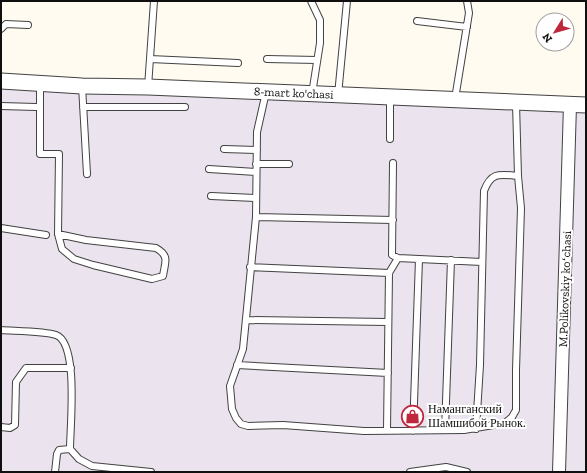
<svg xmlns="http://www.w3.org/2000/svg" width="587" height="473" font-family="'Zilla Slab',serif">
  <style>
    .industrial { fill: #ebe3ed }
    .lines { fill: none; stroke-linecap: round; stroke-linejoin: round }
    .service-casing { stroke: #424242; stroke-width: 8 }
    .minor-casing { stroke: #424242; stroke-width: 14 }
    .tertiary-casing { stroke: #424242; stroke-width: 17 }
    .service { stroke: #fff; stroke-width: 6 }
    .minor { stroke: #fff; stroke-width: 12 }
    .tertiary { stroke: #fff; stroke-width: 15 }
    .labels { text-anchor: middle; stroke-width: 4; stroke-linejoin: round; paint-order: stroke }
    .street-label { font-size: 12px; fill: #0f0f0f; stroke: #fff }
    .poi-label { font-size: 12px; fill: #0f0f0f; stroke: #fff; text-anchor: start }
  </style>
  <rect width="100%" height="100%" fill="#fffbf0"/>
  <path class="industrial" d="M 1,88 L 586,112 L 586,472 L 1,472 Z"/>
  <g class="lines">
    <defs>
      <path id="service" d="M 311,1 L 320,20 L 320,43 L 312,94
        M 417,21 L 467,27
        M 1,29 L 6,24 L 28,25
        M 150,59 L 238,63
        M 267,59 L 317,60
        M 40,83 L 40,154 L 59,154 L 58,234 L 62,249 L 74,259 L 93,265 L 152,279 L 163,276 C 165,262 170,256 156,248 L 86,240 L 58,234
        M 82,86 L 87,174
        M 148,87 L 154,1
        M 266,92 L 257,132 L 256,217 L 243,349 L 230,386 L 232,409 L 236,418 L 241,424 L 248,426 L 283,425 L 364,431 L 464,430 L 505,423 L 512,417 L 516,410 L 516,370 L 521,208 L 518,176 L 516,103
        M 338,95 L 347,1
        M 455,99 L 469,13 L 467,1
        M 1,106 L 36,107
        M 83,107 L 185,107
        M 390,139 L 390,97
        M 224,149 L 257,150
        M 393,163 L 392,255 L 398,258
        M 256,164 L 289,164
        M 209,169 L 256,172
        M 211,196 L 255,198
        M 256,217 L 393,220
        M 1,228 L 46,235
        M 250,267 L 389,273
        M 246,320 L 387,322
        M 1,330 C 14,331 45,331 56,335 C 79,343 70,427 70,449 L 79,459 L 92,466 L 151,472
        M 237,365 L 388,373
        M 1,427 L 10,428 L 15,425 L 16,382 L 26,368 L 71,368
        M 476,429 L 480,365 L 484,191 C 491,172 499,174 518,176
        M 387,430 L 389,273 L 398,258 L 482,262
        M 445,430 L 451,260
        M 413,431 L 419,259
        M 55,472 L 57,454 L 59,450 L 70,449
        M 410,472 L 446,467 L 467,472"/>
      <path id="minor" d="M 559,472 L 570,105"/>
      <g id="tertiary">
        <path id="s1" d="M 1,81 L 82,86 L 148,87 L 586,105"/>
      </g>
    </defs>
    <use href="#service" class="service-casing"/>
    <use href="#minor" class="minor-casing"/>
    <use href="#tertiary" class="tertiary-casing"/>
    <use href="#service" class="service"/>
    <use href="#minor" class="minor"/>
    <use href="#tertiary" class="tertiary"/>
  </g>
  <defs>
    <symbol id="shop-ring" viewBox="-11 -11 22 22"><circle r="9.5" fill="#fff" stroke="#bf273d" stroke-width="1.5"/><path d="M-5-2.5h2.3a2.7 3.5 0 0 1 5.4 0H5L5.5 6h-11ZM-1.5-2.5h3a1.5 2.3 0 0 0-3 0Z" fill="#bf273d"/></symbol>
  </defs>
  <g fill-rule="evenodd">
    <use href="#shop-ring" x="400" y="404" width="25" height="25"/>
  </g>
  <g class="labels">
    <g class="street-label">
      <text dy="4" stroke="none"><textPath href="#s1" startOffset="293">8-mart ko'chasi</textPath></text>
      <text transform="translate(565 289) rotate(-88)" y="4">M.Polikovskiy koʻchasi</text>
    </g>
    <g class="poi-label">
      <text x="428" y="413">Наманганский<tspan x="428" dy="14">Шамшибой Рынок.</tspan></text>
    </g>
  </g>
  <rect width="587" height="473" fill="none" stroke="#0f0f0f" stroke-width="4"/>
  <g transform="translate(555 32) rotate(233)"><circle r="19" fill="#ffffff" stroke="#9f9f9f"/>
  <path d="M0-3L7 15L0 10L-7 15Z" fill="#bf273d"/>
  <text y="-6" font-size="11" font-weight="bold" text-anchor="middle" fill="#0f0f0f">N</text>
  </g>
</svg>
